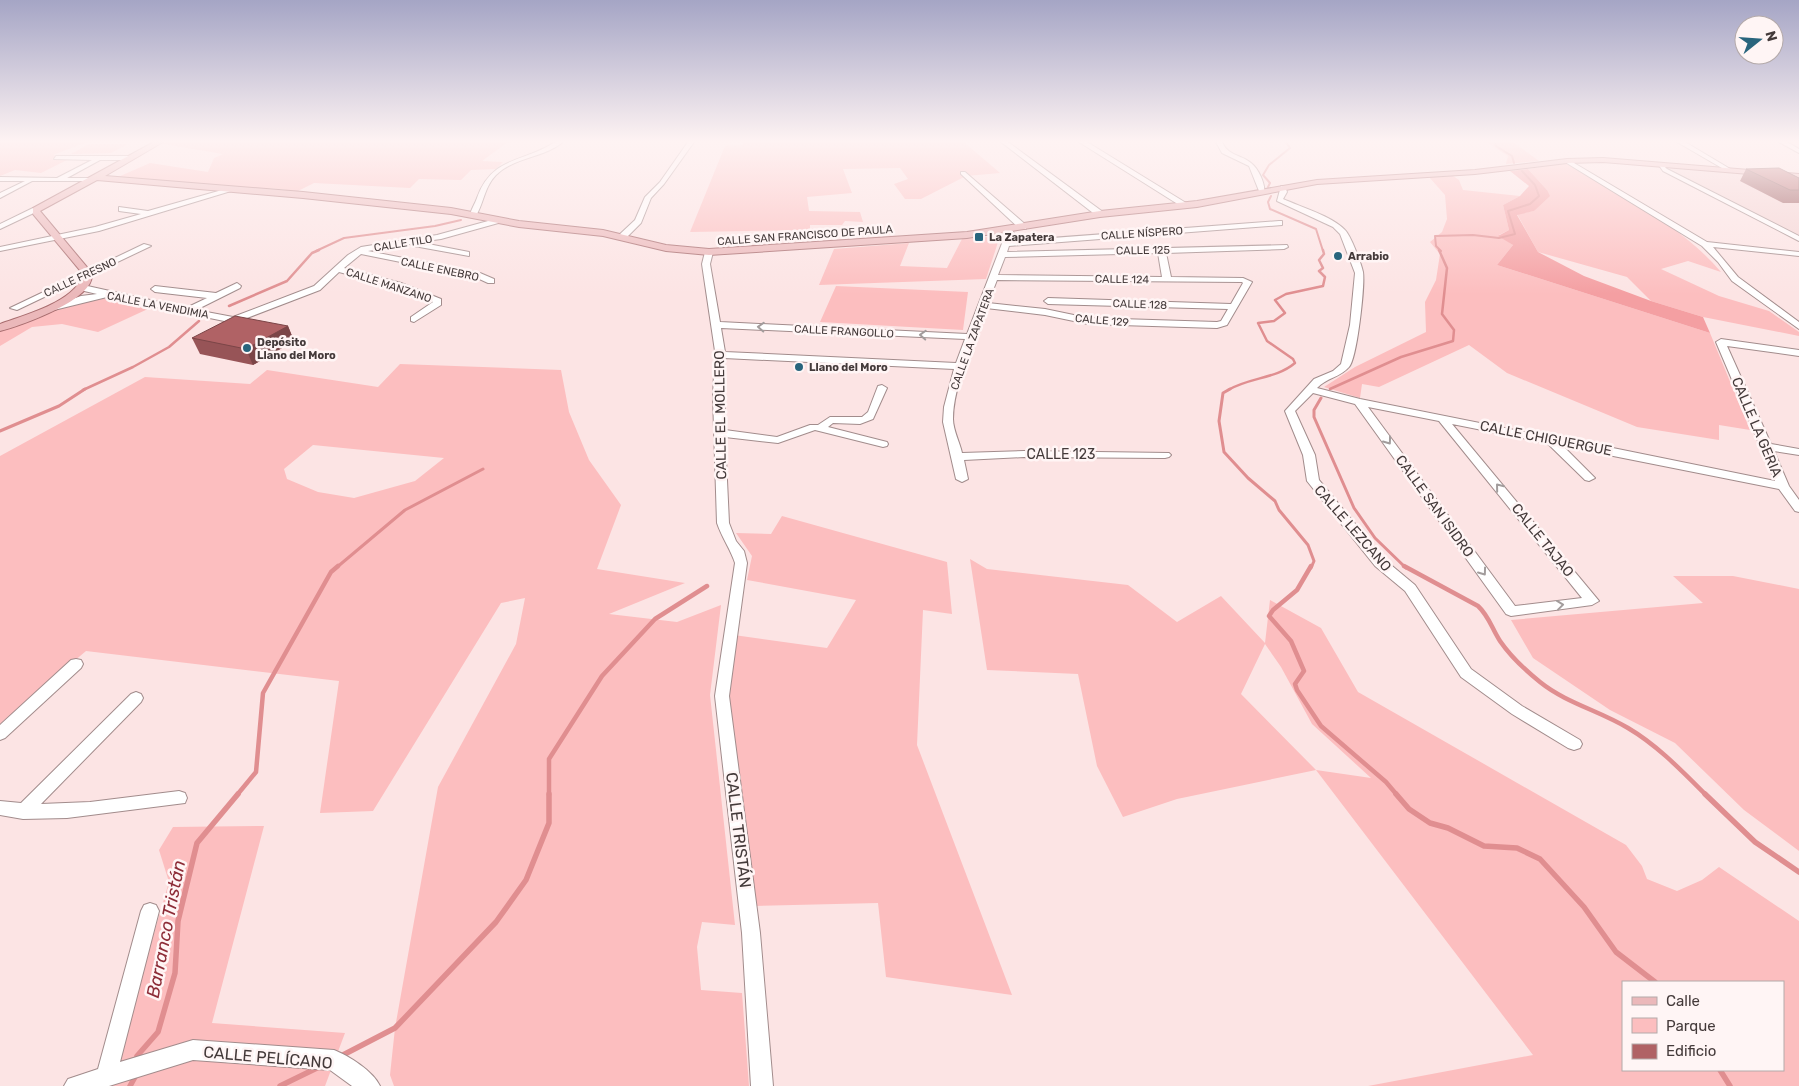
<svg xmlns="http://www.w3.org/2000/svg" width="1799" height="1086" font-family="Rubik,sans-serif">
  <style>
    .built { fill: #f4d4d4 }
    .green { fill: #fcbebf; fill-rule: evenodd }
    .forest { fill: #f49fa2 }
    .lines { fill: none; stroke-linecap: round; stroke-linejoin: round }
    .stream-far4 { stroke: #e08e90; stroke-width: 2 }
    .stream-far3 { stroke: #e08e90; stroke-width: 2.5 }
    .stream-far2 { stroke: #e08e90; stroke-width: 3 }
    .stream-far1 { stroke: #e08e90; stroke-width: 4.5 }
    .stream { stroke: #e08e90; stroke-width: 5.5 }
    .minor-casing { stroke: #a28c8c; stroke-width: 2 }
    .major-casing { stroke: #a86d6f; stroke-width: 2 }
    .minor { fill: #fff; fill-rule: evenodd }
    .major { fill: #ebb8ba; fill-rule: evenodd }
    .wall { fill: #975457 }
    .shaded-wall { fill: #7b4547 }
    .building { fill: #b06265; stroke: #7b4547 }
    .oneway { stroke: #a29c9c }
    .poi-dot { fill: #29657d; stroke: #fff5f5; stroke-width: 2 }
    .labels { text-anchor: middle; stroke-width: 5; stroke-linejoin: round; paint-order: stroke }
    .far-street-label { font-size: 11px; fill: #443a3a; stroke: #fff5f5 }
    .far-poi-label { font-size: 11px; font-weight: bold; fill: #443a3a; stroke: #fff5f5; text-anchor: start }
    .street-label { font-size: 14px; fill: #443a3a; stroke: #fff5f5 }
    .near-street-label { font-size: 16px; fill: #443a3a; stroke: #fff5f5 }
    .near-water-label { font-size: 18px; font-style: italic; fill: #8d2c37; stroke: #fff5f5 }
  </style>
  <rect width="100%" height="100%" fill="#fce4e4"/>
  <path class="built" d="M 1674,168 L 1773,176 L 1799,188 L 1799,239 L 1665,170 Z"/>
  <path class="green" d="M 0,142 L 87,142 L 53,155 L 58,156 L 52,159 L 67,160 L 41,173 L 15,170 L 0,176 Z
    M 167,142 L 508,142 L 482,161 L 503,162 L 496,169 L 471,170 L 461,180 L 419,179 L 410,188 L 314,183 L 296,192 L 281,189 L 209,186 L 118,177 L 150,163 L 208,172 L 214,158 L 223,154 L 163,144 Z
    M 743,142 L 964,142 L 1000,173 L 966,176 L 921,199 L 905,199 L 894,184 L 908,179 L 900,168 L 843,169 L 852,193 L 807,197 L 809,211 L 860,212 L 863,222 L 845,221 L 842,225 L 810,225 L 810,230 L 690,232 L 725,146 L 742,145 Z
    M 1486,142 L 1513,142 L 1539,161 L 1506,164 L 1508,156 Z
    M 89,144 L 128,144 L 111,153 L 71,154 Z
    M 1567,163 C 1620,195 1680,224 1721,272 L 1688,261 L 1661,269 L 1719,296 L 1769,311 L 1799,332 L 1799,336 L 1703,317 L 1651,301 L 1627,277 L 1538,252 L 1517,214 L 1534,211 L 1547,190 L 1528,169 Z
    M 1453,176 L 1459,180 L 1463,190 L 1520,196 L 1503,205 L 1509,230 L 1499,235 L 1513,245 L 1497,265 L 1710,333 L 1750,430 L 1719,425 L 1719,440 L 1637,427 L 1507,373 L 1469,345 L 1379,387 L 1362,384 L 1360,398 L 1324,387 L 1355,367 L 1426,332 L 1425,302 L 1436,280 L 1440,254 L 1430,242 L 1442,232 L 1447,219 L 1445,195 L 1429,177 Z
    M 1000,236 L 986,279 L 819,285 L 834,249 L 909,243 L 900,266 L 947,268 L 962,239 Z
    M 836,286 L 968,292 L 963,330 L 820,322 Z
    M 107,298 L 150,308 L 98,332 L 62,324 L 32,327 L 0,346 L 0,331 L 68,305 Z
    M 400,364 L 561,370 L 569,412 L 589,460 L 621,505 L 597,569 L 685,583 L 609,614 L 677,622 L 721,605 L 710,695 L 735,925 L 702,922 L 697,947 L 701,990 L 742,993 L 749,1086 L 394,1086 L 390,1075 L 395,1028 L 438,787 L 516,644 L 525,598 L 501,603 L 373,811 L 320,813 L 339,681 L 86,651 L 0,724 L 0,456 L 145,377 L 250,384 L 267,370 L 378,387 ZM 313,445 L 444,458 L 415,481 L 354,498 L 318,492 L 287,479 L 284,469 Z
    M 782,516 L 947,562 L 952,614 L 923,610 L 917,745 L 1012,995 L 886,977 L 878,903 L 754,906 L 729,700 L 734,635 L 827,648 L 856,600 L 747,580 L 752,556 L 736,533 L 771,534 Z
    M 970,559 L 987,569 L 1128,585 L 1177,622 L 1221,596 L 1265,643 L 1270,600 L 1321,628 L 1358,692 L 1626,845 L 1642,866 L 1647,879 L 1677,891 L 1702,880 L 1719,867 L 1799,921 L 1799,1086 L 1368,1086 L 1533,1055 L 1316,770 L 1177,799 L 1123,817 L 1097,766 L 1078,674 L 987,670 ZM 1265,644 L 1281,667 L 1312,724 L 1371,778 L 1316,770 L 1241,694 ZM 1623,982 L 1783,982 L 1783,1070 L 1623,1070 Z
    M 1673,576 L 1733,576 L 1799,589 L 1799,851 L 1744,810 L 1675,743 L 1610,710 L 1533,658 L 1511,620 L 1703,603 Z
    M 264,826 L 212,1023 L 345,1033 L 325,1086 L 94,1086 L 111,1080 L 169,882 L 159,850 L 173,827 Z"/>
  <path class="forest" d="M 1528,169 L 1547,190 L 1550,196 L 1534,211 L 1517,215 L 1538,252 L 1584,276 L 1651,301 L 1703,317 L 1710,333 L 1497,265 L 1513,245 L 1498,236 L 1509,230 L 1503,205 L 1520,196 L 1529,186 L 1510,171 Z"/>
  <g class="lines">
    <path class="stream-far4" d="M 1495,142 L 1496,146 L 1512,156 L 1514,163
      M 1268,187 L 1270,183 L 1263,175 L 1269,165 L 1290,148 L 1286,142
      M 1271,196 L 1268,202 L 1270,209 L 1316,229 L 1323,251
      M 316,251 L 344,238 L 435,226 L 461,220
      M 1441,251 L 1436,246 L 1435,236 L 1473,235 L 1499,238 L 1515,234 L 1508,211 L 1530,204 L 1539,196 L 1535,185 L 1522,171"/>
    <path class="stream-far3" d="M 229,306 L 287,281 L 312,253 L 319,250
      M 1330,389 L 1401,357 L 1453,341 L 1454,330 L 1442,314 L 1447,268 L 1439,250
      M 83,390 L 133,367 L 169,347 L 199,321
      M 1228,390 C 1250,377 1276,379 1295,363 L 1293,359 L 1267,341 L 1258,323 L 1274,321 L 1285,313 L 1275,300 L 1286,294 L 1323,286 L 1325,277 L 1319,271 L 1323,268 L 1319,260 L 1324,254 L 1323,250"/>
    <path class="stream-far2" d="M 1230,389 L 1223,393 L 1219,421 L 1224,452 L 1248,478 L 1275,501 L 1279,510 L 1308,545 L 1314,561 L 1311,568
      M 1321,398 L 1314,410 L 1314,417 L 1354,508 L 1375,538 L 1406,568
      M 0,431 L 59,406 L 85,389
      M 336,568 L 405,510 L 483,469"/>
    <path class="stream-far1" d="M 1311,566 L 1297,590 L 1273,610 L 1269,616 L 1291,641 L 1304,671 L 1295,684 L 1297,690 L 1321,726 L 1386,782 L 1397,795
      M 1404,566 L 1478,606 C 1489,616 1492,629 1500,641 C 1511,657 1525,670 1540,682 C 1566,703 1600,711 1628,728 C 1657,745 1682,771 1706,795
      M 237,795 L 256,772 L 263,693 L 331,572 L 338,566
      M 549,795 L 549,759 L 602,676 L 655,619 L 707,586"/>
    <path class="stream" d="M 1396,794 L 1409,809 L 1430,823 L 1448,828 L 1484,846 L 1517,848 L 1540,859 L 1584,907 L 1616,952 L 1655,982
      M 1705,794 L 1755,842 L 1799,872
      M 137,1056 L 158,1032 L 175,973 L 178,921 L 197,843 L 238,794
      M 341,1056 L 395,1028 L 496,922 L 526,880 L 549,823 L 549,794
      M 1720,1070 L 1730,1086
      M 130,1086 L 135,1077
      M 280,1086 L 319,1067"/>
    <defs>
      <path id="minor" d="M 555,142 L 563,142 C 544,158 514,157 496,175 C 485,186 484,201 477,214 L 470,216 C 470,211 475,204 477,198 C 492,156 523,163 555,142 Z
        M 688,142 L 694,142 L 664,184 L 651,198 L 641,223 L 625,239 L 619,239 L 619,235 L 635,220 L 645,197 L 660,182 Z
        M 1001,142 L 1008,142 L 1103,212 L 1103,216 L 1097,216 Z
        M 1079,142 L 1087,142 L 1191,206 L 1184,208 Z
        M 1216,142 L 1222,142 C 1230,161 1250,151 1261,177 C 1263,182 1265,187 1264,192 L 1259,191 L 1249,166 L 1222,153 Z
        M 1677,142 L 1685,142 L 1732,170 L 1727,171 Z
        M 1779,142 L 1787,142 L 1799,149 L 1799,153 Z
        M 56,156 L 130,156 L 133,158 L 130,160 L 100,160 L 67,178 L 88,178 L 90,179 L 90,181 L 32,181 L 0,198 L 0,193 L 25,181 L 0,181 L 0,177 L 57,178 L 92,160 L 54,159 Z
        M 1565,160 L 1569,160 L 1707,242 L 1799,252 L 1799,256 L 1713,247 L 1738,277 L 1799,322 L 1799,329 L 1732,281 L 1718,262 L 1702,246 L 1565,162 Z
        M 1658,164 L 1662,164 L 1667,169 L 1799,236 L 1799,241 L 1663,171 Z
        M 961,172 L 965,172 L 1026,225 L 1026,229 L 1020,229 L 961,174 Z
        M 1281,186 L 1285,186 L 1287,192 L 1283,199 C 1301,207 1332,216 1345,230 C 1351,236 1361,263 1363,272 C 1365,285 1357,359 1349,367 C 1341,377 1326,378 1317,388 L 1360,399 L 1545,436 L 1549,435 L 1775,481 L 1716,342 L 1721,339 L 1799,350 L 1799,356 L 1727,346 L 1771,444 L 1799,449 L 1799,455 L 1774,451 L 1789,486 L 1799,500 L 1799,512 L 1795,511 L 1779,489 L 1563,446 L 1595,478 L 1589,481 L 1585,480 L 1547,443 L 1452,424 L 1599,601 L 1592,605 L 1511,616 L 1506,614 L 1355,404 L 1313,393 L 1295,411 L 1315,455 L 1319,480 L 1385,560 L 1415,585 L 1471,669 L 1522,706 L 1580,740 L 1582,744 L 1580,748 L 1574,750 L 1568,748 L 1512,714 L 1461,677 L 1405,591 L 1375,566 L 1307,481 L 1303,455 L 1285,411 L 1314,379 L 1333,371 L 1341,364 L 1350,325 L 1355,273 L 1340,234 L 1333,227 L 1277,201 ZM 1368,407 L 1439,421 L 1582,598 L 1515,606 Z
        M 229,188 L 232,190 L 231,191 L 99,231 L 0,251 L 0,247 L 95,227 L 141,214 L 119,211 L 119,207 L 148,211 Z
        M 33,208 L 40,210 L 0,229 L 0,224 Z
        M 499,218 L 502,218 L 502,222 L 441,239 L 418,242 L 469,252 L 469,256 L 414,246 L 410,244 L 368,251 L 480,273 L 494,279 L 494,283 L 488,283 L 475,277 L 361,254 L 344,268 L 401,283 L 441,299 L 441,305 L 414,322 L 411,321 L 411,317 L 433,302 L 395,287 L 339,272 L 320,290 L 234,323 L 107,297 L 54,310 L 50,307 L 81,296 L 97,294 L 80,290 L 79,288 L 83,285 L 186,308 L 207,298 L 155,292 L 151,289 L 155,286 L 216,293 L 237,283 L 241,286 L 240,288 L 196,310 L 233,317 L 314,286 L 348,255 L 361,247 L 437,235 Z
        M 1279,221 L 1282,221 L 1282,225 L 1009,246 L 1007,252 L 1287,245 L 1288,247 L 1284,249 L 1166,253 L 1171,277 L 1243,278 L 1252,282 L 1227,325 L 1217,328 L 1088,324 L 1045,315 L 986,308 C 975,340 953,385 953,419 C 953,430 960,443 962,453 L 1024,451 L 1169,453 L 1171,455 L 1169,457 L 1165,458 L 1024,457 L 964,460 L 968,479 L 962,482 L 956,479 L 943,422 L 944,407 L 954,369 L 724,358 L 725,430 L 777,437 L 810,425 L 818,425 L 830,417 L 862,417 L 868,412 L 878,386 L 882,385 L 887,388 L 873,419 L 860,424 L 833,423 L 828,427 L 887,442 L 888,444 L 887,446 L 883,447 L 815,430 L 778,443 L 725,437 L 729,523 L 736,541 L 744,551 L 747,563 L 729,696 L 760,933 L 773,1086 L 751,1086 L 742,933 L 715,696 L 735,563 C 731,550 722,538 717,523 L 713,397 L 715,351 L 702,264 L 705,252 L 709,250 L 713,252 L 710,264 L 720,322 L 967,334 L 1006,233 L 1003,230 L 1004,228 L 1010,228 L 1014,233 L 1011,241 ZM 1158,253 L 1162,277 L 998,275 L 1005,257 ZM 997,280 L 1242,282 L 1243,283 L 1231,304 L 1048,298 L 1044,301 L 1048,304 L 1228,309 L 1221,321 L 1217,322 L 1088,318 L 1045,309 L 988,303 ZM 721,328 L 965,339 L 956,363 L 725,352 Z
        M 144,244 L 151,246 L 17,310 L 10,308 Z
        M 76,659 L 81,660 L 83,664 L 81,668 L 5,738 L 0,740 L 0,725 L 71,660 Z
        M 136,692 L 141,694 L 143,698 L 141,702 L 41,804 L 90,802 L 179,791 L 185,793 L 187,798 L 185,803 L 67,818 L 23,819 L 0,815 L 0,801 L 21,803 L 131,694 Z
        M 150,903 L 156,905 L 159,911 L 120,1062 L 193,1040 L 334,1050 C 349,1056 373,1071 380,1086 L 352,1086 L 330,1070 L 193,1060 L 109,1086 L 64,1086 L 68,1079 L 98,1069 L 141,911 L 144,905 Z"/>
      <path id="major" d="M 154,142 L 163,142 L 105,176 L 303,192 L 451,208 L 519,221 L 603,230 L 666,245 L 709,249 L 967,232 L 1100,211 L 1197,201 L 1317,180 L 1475,170 L 1567,159 L 1603,158 L 1799,174 L 1799,178 L 1603,162 L 1567,163 L 1475,174 L 1317,184 L 1197,207 L 1100,217 L 967,238 L 709,255 L 666,251 L 603,236 L 519,227 L 451,214 L 303,198 L 97,180 L 40,211 L 91,272 C 100,298 20,326 0,331 L 0,324 C 24,315 76,302 83,274 L 33,214 L 33,208 Z"/>
    </defs>
    <use href="#minor" class="minor-casing"/>
    <use href="#major" class="major-casing"/>
    <use href="#minor" class="minor"/>
    <use href="#major" class="major"/>
  </g>
  <path class="wall" d="M 1746,169 L 1799,178 L 1799,203 L 1783,203 L 1740,181 Z
    M 288,326 L 294,341 L 253,365 L 200,354 L 192,338 Z"/>
  <path class="shaded-wall" d="M 288,326 L 294,341 L 253,365 L 246,349 Z"/>
  <path class="building" d="M 1779,168 L 1799,178 L 1799,190 L 1790,190 L 1746,169 Z
    M 235,316 L 288,326 L 246,349 L 192,338 Z"/>
  <defs><path id="oneway-chevron" d="M-2-3.5L2.5 0L-2 3.5" fill="none" stroke-width="1.6" stroke-linecap="round" stroke-linejoin="round" transform="scale(1.25)"/></defs>
  <g class="oneway">
    <use href="#oneway-chevron" transform="translate(761 327) rotate(-177)"/>
    <use href="#oneway-chevron" transform="translate(923 335) rotate(-177)"/>
    <use href="#oneway-chevron" transform="translate(1388 441) rotate(54)"/>
    <use href="#oneway-chevron" transform="translate(1499 487) rotate(-129)"/>
    <use href="#oneway-chevron" transform="translate(1483 572) rotate(54)"/>
    <use href="#oneway-chevron" transform="translate(1560 605) rotate(-7)"/>
  </g>
  <linearGradient id="sky" x2="0" y2="1"><stop stop-color="#a5a5c5"/><stop offset="0.48" stop-color="#fef3f3"/><stop offset="1" stop-color="#fef3f3" stop-opacity="0"/></linearGradient>
  <rect width="1799" height="294" fill="url(#sky)"/>
  <g class="poi-dot">
    <rect x="974" y="232" width="10" height="10" rx="2.5"/>
    <circle cx="1338" cy="256" r="5"/>
    <circle cx="247" cy="348" r="5"/>
    <circle cx="799" cy="367" r="5"/>
  </g>
  <g class="labels">
    <g class="far-street-label">
      <text transform="translate(1142 233) rotate(-4)" y="4">CALLE NÍSPERO</text>
      <text transform="translate(805 235) rotate(-4)" y="4">CALLE SAN FRANCISCO DE PAULA</text>
      <text transform="translate(403 243) rotate(-9)" y="4">CALLE TILO</text>
      <text transform="translate(1143 250) rotate(-1)" y="4">CALLE 125</text>
      <text transform="translate(440 269) rotate(12)" y="4">CALLE ENEBRO</text>
      <text transform="translate(80 277) rotate(-25)" y="4">CALLE FRESNO</text>
      <text transform="translate(1122 279) rotate(1)" y="4">CALLE 124</text>
      <text transform="translate(389 285) rotate(18)" y="4">CALLE MANZANO</text>
      <text transform="translate(1140 304) rotate(2)" y="4">CALLE 128</text>
      <text transform="translate(158 305) rotate(11)" y="4">CALLE LA VENDIMIA</text>
      <text transform="translate(1102 320) rotate(5)" y="4">CALLE 129</text>
      <text transform="translate(844 331) rotate(3)" y="4">CALLE FRANGOLLO</text>
      <text transform="translate(972 339) rotate(-70)" y="4">CALLE LA ZAPATERA</text>
    </g>
    <g class="far-poi-label">
      <text x="989" y="241">La Zapatera</text>
      <text x="1348" y="260">Arrabio</text>
      <text x="257" y="346">Depósito<tspan x="257" dy="13">Llano del Moro</tspan></text>
      <text x="809" y="371">Llano del Moro</text>
    </g>
    <g class="street-label">
      <text transform="translate(720 415) rotate(-91)" y="5">CALLE EL MOLLERO</text>
      <text transform="translate(1757 427) rotate(67)" y="5">CALLE LA GERIA</text>
      <text transform="translate(1546 438) rotate(11)" y="5">CALLE CHIGUERGUE</text>
      <text x="1061" y="459">CALLE 123</text>
      <text transform="translate(1435 506) rotate(54)" y="5">CALLE SAN ISIDRO</text>
      <text transform="translate(1353 528) rotate(49)" y="5">CALLE LEZCANO</text>
      <text transform="translate(1543 540) rotate(51)" y="5">CALLE TAJAO</text>
    </g>
    <g class="near-street-label">
      <text transform="translate(739 830) rotate(83)" y="6">CALLE TRISTÁN</text>
      <text transform="translate(268 1057) rotate(5)" y="6">CALLE PELÍCANO</text>
    </g>
    <g class="near-water-label">
      <text transform="translate(166 929) rotate(-79)" y="6">Barranco Tristán</text>
    </g>
  </g>
  <rect x="1622" y="981" width="162" height="90" fill="#fff5f5" stroke="#b4aaaa"/>
  <rect x="1632" y="997" width="25" height="8" fill="#ebb8ba" stroke="#b4aaaa"/>
  <text x="1666" y="1006" font-size="15" fill="#443a3a">Calle</text>
  <rect x="1632" y="1018" width="25" height="15" fill="#fcbebf" stroke="#b4aaaa"/>
  <text x="1666" y="1031" font-size="15" fill="#443a3a">Parque</text>
  <rect x="1632" y="1044" width="25" height="15" fill="#b06265" stroke="#b4aaaa"/>
  <text x="1666" y="1056" font-size="15" fill="#443a3a">Edificio</text>
  <g transform="translate(1759 40) rotate(73)"><circle r="24" fill="#fff5f5" stroke="#b4aaaa"/>
  <path d="M0-4L9 19L0 12L-9 19Z" fill="#29657d"/>
  <text y="-8" font-size="14" font-weight="bold" text-anchor="middle" fill="#443a3a">N</text>
  </g>
</svg>
